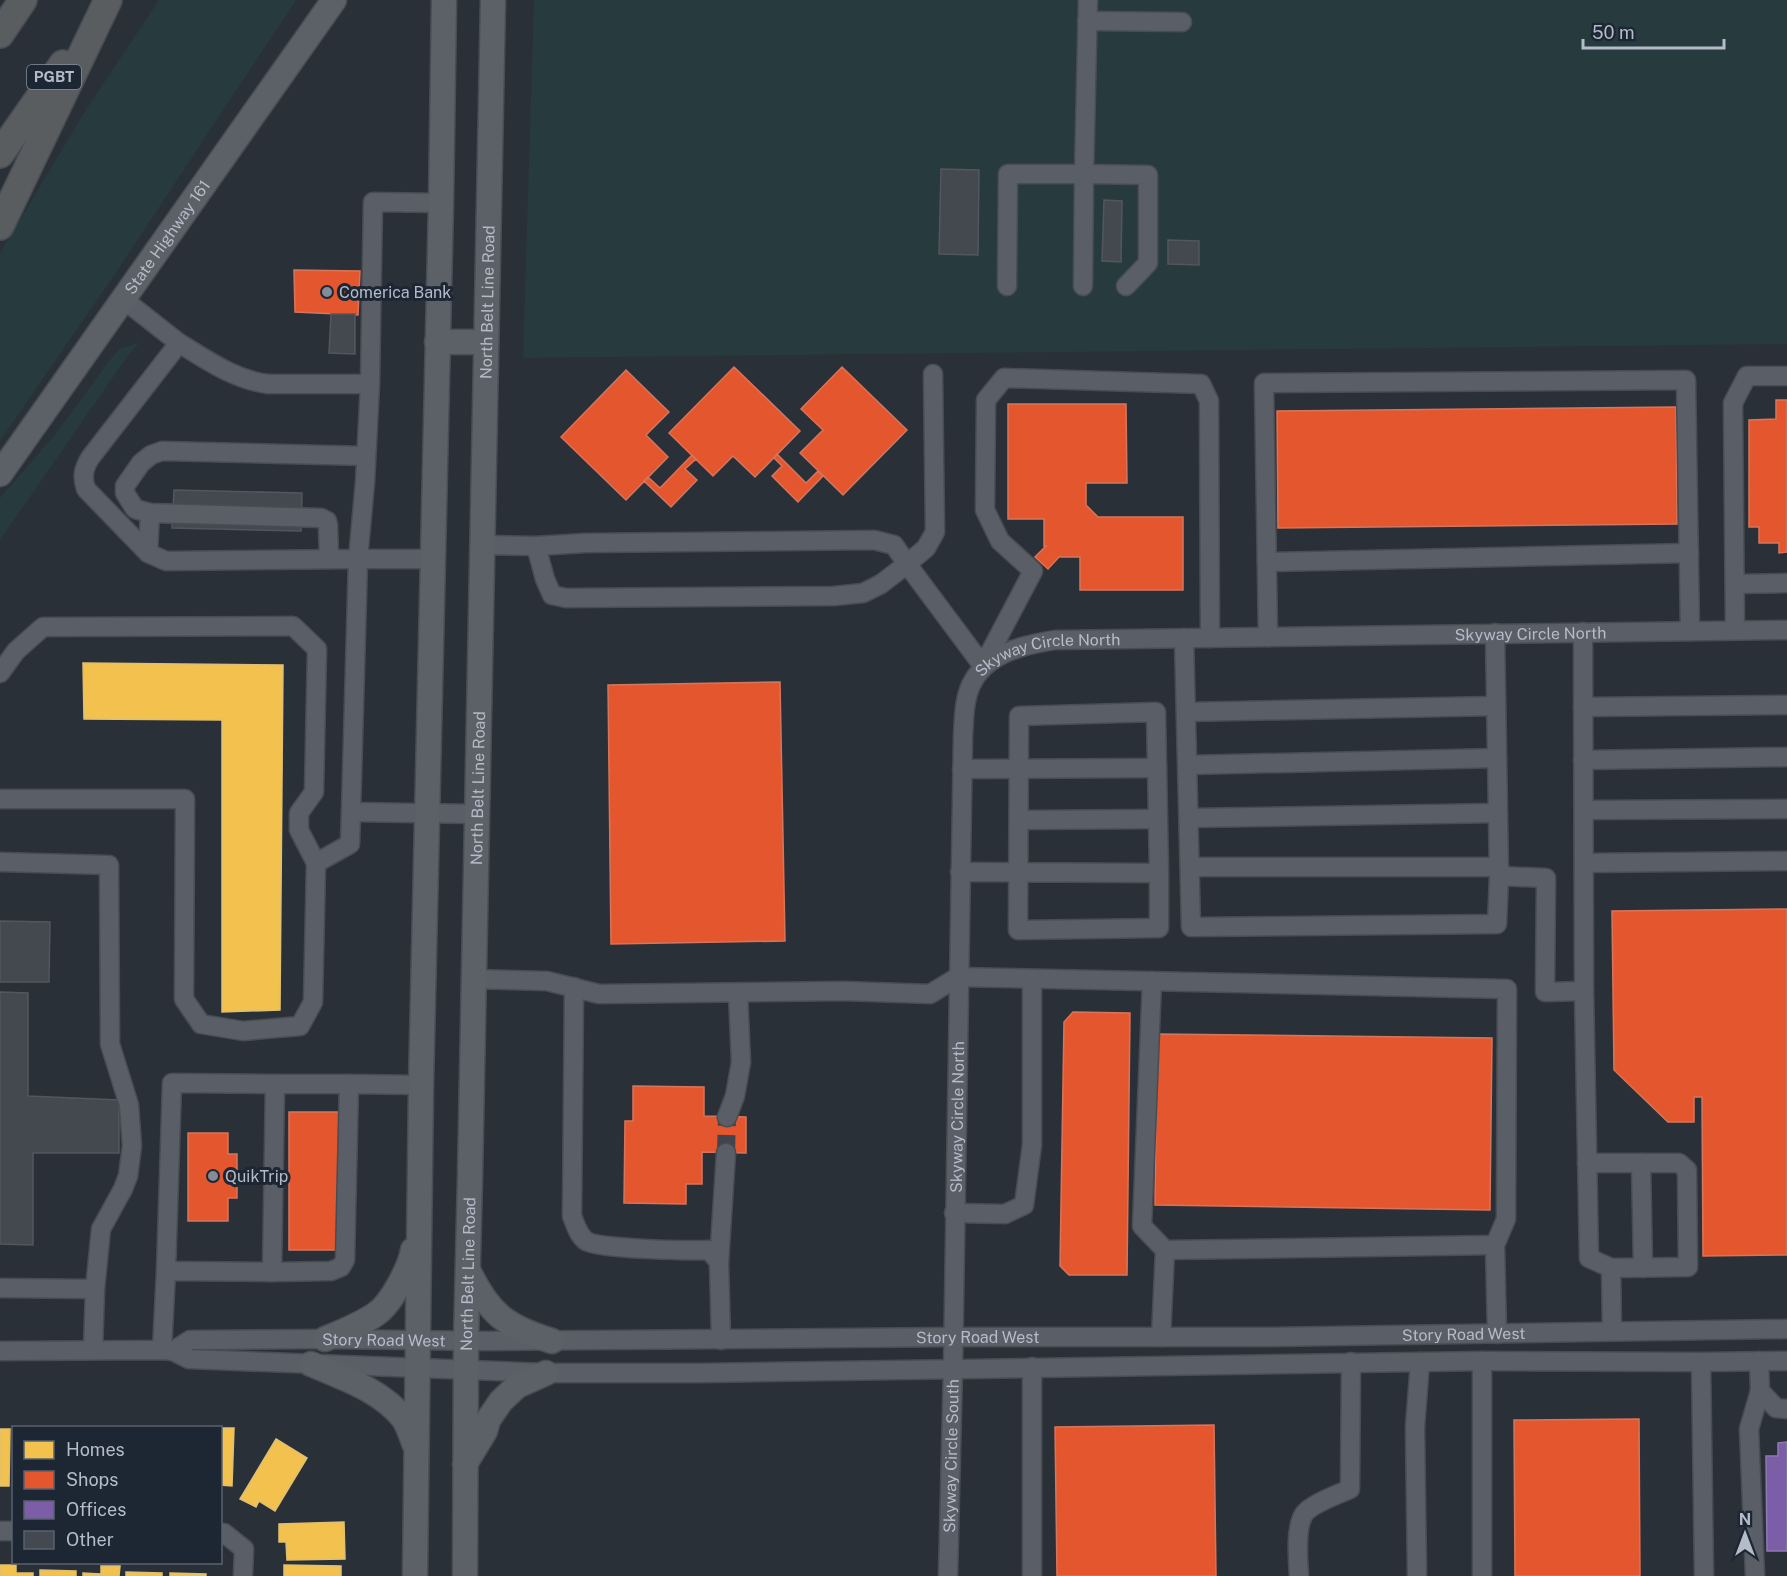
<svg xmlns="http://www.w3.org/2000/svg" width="1787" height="1576" font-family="'Public Sans',sans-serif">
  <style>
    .green { fill: #273a3e }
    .homes { fill: #f2c14e; stroke: #dfc073; stroke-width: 1.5 }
    .shops { fill: #e4572e; stroke: #d6755c; stroke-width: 1.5 }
    .offices { fill: #7b5ea7; stroke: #8c7ab1; stroke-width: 1.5 }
    .building { fill: #444950; stroke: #52575f; stroke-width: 1.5 }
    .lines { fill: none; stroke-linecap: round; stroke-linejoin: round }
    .minor-tunnel { stroke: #3f454e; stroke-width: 18; stroke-dasharray: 18 9; stroke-linecap: butt }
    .minor-casing { stroke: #484c53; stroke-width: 21 }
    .major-casing { stroke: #484c55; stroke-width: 27 }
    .highway-casing { stroke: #474c53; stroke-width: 30 }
    .minor { stroke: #5a5e66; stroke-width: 18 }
    .major { stroke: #5c6168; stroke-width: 24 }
    .highway { stroke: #5a5d60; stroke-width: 27 }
    .poi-dot { fill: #848b96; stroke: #1d2633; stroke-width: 2 }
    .labels { text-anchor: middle; stroke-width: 6; stroke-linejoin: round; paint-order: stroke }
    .shield { fill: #1d2633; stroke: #878f9c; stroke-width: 1.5 }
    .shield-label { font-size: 15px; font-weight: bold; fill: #b4bcc9 }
    .street-label { font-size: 16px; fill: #b4bcc9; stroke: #1d2633 }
    .poi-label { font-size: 16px; fill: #b4bcc9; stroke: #1d2633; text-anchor: start }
  </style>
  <rect width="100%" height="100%" fill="#2a3038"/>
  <path class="green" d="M 159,0 L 296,0 L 117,271 L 0,441 L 0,253 L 87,108 Z
    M 534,0 L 1787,0 L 1787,344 L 523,358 Z
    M 139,343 L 129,354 L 0,540 L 0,498 L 58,431 L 112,357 L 121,348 Z"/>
  <path class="homes" d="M 83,663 L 283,665 L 280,1010 L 222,1012 L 222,720 L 84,719 Z
    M 220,1428 L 234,1428 L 232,1486 L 220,1485 Z
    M 0,1429 L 10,1429 L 9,1486 L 0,1486 Z
    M 276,1439 L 307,1458 L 275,1511 L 259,1501 L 256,1507 L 240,1499 Z
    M 344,1522 L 345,1559 L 287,1560 L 286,1542 L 279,1542 L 279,1524 Z
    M 0,1565 L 16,1565 L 16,1573 L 33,1573 L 33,1576 L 0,1576 Z
    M 284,1565 L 341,1566 L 341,1576 L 284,1576 Z
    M 101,1566 L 120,1566 L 119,1576 L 83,1576 L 83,1573 L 101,1574 Z
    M 40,1570 L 76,1571 L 76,1576 L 40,1576 Z
    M 126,1572 L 162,1573 L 162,1576 L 126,1576 Z
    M 170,1573 L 206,1574 L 206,1576 L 170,1576 Z"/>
  <path class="shops" d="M 294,270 L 360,271 L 358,315 L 295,312 Z
    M 734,367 L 800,431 L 755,477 L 733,456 L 713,476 L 669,433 Z
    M 842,367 L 907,430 L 843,495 L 800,453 L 823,430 L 801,409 Z
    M 626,370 L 669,412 L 646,435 L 668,457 L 626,500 L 561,437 Z
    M 1776,400 L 1787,400 L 1787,552 L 1779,553 L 1779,543 L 1759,543 L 1759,527 L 1749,527 L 1749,420 L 1776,419 Z
    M 1008,404 L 1126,404 L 1127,483 L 1086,483 L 1086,505 L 1098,517 L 1183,517 L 1183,590 L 1080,590 L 1080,557 L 1059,557 L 1048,569 L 1035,557 L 1046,546 L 1044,546 L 1044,519 L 1008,519 Z
    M 1676,407 L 1677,524 L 1278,528 L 1277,411 Z
    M 777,454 L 806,483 L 818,471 L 823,476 L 798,502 L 772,476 L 782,466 L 774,458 Z
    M 692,455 L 696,459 L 685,469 L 697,480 L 671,507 L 644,481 L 648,477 L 660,488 Z
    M 780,682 L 785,941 L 611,944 L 608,685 Z
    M 1787,909 L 1787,1255 L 1703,1256 L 1702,1097 L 1694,1097 L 1694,1122 L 1668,1122 L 1614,1070 L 1612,911 Z
    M 1073,1012 L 1130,1013 L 1127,1275 L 1069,1275 L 1060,1266 L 1064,1022 Z
    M 1157,1034 L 1492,1038 L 1490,1210 L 1155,1205 Z
    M 633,1086 L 704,1087 L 704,1116 L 746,1117 L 746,1153 L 702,1152 L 702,1184 L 686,1184 L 686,1204 L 624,1203 L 625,1121 L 633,1121 Z
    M 289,1112 L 339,1112 L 339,1250 L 289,1250 Z
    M 188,1133 L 228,1133 L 228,1154 L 237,1154 L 237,1198 L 228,1198 L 228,1221 L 188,1221 Z
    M 1639,1419 L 1640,1576 L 1515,1576 L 1514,1420 Z
    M 1214,1425 L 1216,1576 L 1057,1576 L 1055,1427 Z"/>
  <path class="offices" d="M 1787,1442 L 1787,1551 L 1767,1551 L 1766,1456 L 1778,1456 L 1778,1443 Z"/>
  <path class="building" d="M 941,169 L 979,170 L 978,255 L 939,254 Z
    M 1104,200 L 1122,201 L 1121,262 L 1102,261 Z
    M 1168,240 L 1199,241 L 1199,265 L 1168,264 Z
    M 331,314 L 355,314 L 355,354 L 329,353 Z
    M 174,490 L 302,493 L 301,531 L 172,528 Z
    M 0,921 L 50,922 L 49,982 L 0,982 Z
    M 0,992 L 28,993 L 28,1096 L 119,1100 L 119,1153 L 33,1153 L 33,1245 L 0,1244 Z"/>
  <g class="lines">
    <path class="minor-tunnel" d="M 726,1153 L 727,1117"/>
    <defs>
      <g id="minor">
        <path d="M 1088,0 L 1084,174 L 1148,175 L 1148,263 L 1126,286"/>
        <path d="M 1087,21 L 1182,22"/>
        <path d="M 1007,286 L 1008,174 L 1084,174 L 1083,286"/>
        <path d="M 123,299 L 179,343 L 90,458 C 83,470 82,477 86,489 L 148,553 L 166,561 L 358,559 L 365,482 L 370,384 L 373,202 L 441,203"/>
        <path d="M 179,343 C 207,360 235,380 268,384 L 370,384"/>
        <path d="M 482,545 L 536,546 L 585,543 L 874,540 L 894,545 L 907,564 L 926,548 L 935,532 L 933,374"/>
        <path d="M 536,546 L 545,579 L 552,595 L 566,598 L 834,596 L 863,593 L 881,584 L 907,564 L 983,666 L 1033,571 L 1000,541 L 985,510 L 986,400 L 1004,378 L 1201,384 L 1209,401 L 1210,638"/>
        <path d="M 148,553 L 150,513"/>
        <path d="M 329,559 L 328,525 L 327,521 L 321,518 L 150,513 L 135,509 L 125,493 L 125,486 L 141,463 L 151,455 L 162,451 L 366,456"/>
        <path d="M 432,559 L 358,559 L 351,812 L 477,814"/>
        <path d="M 1267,562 L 1689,553"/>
        <path d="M 1735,584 L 1787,583"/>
        <path d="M 1735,630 L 1733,403 L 1747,376 L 1787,376"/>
        <path d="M 1583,632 L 1584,991 L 1589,1258 L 1611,1268 L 1612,1331"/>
        <path d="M 1495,633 L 1499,876"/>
        <path d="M 1268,637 L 1264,383 L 1686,380 L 1690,631"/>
        <path d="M 1184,638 L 1191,927 L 1497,924 L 1499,876 L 1546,878 L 1545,992 L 1584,991"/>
        <path d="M 0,673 L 16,651 L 43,627 L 293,626 L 317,649 L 314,792 L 299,813 L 299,830 L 316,863"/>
        <path d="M 1583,707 L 1787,705"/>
        <path d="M 1186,712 L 1496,706"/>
        <path d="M 1583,760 L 1787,757"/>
        <path d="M 1188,765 L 1497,758"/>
        <path d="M 962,769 L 1157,768"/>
        <path d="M 0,799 L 185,799 L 184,999 L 201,1024 L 243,1031 L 300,1026 L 313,1002 L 316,863 L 350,844 L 351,812"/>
        <path d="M 1584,810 L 1787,809"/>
        <path d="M 1189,818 L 1498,813"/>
        <path d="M 1019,820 L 1158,819"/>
        <path d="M 0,862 L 109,865 L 110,1044 L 129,1105 L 132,1146 L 128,1176 L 123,1189 L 101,1229 L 95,1289 L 0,1288"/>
        <path d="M 1584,863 L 1787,861"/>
        <path d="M 1190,867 L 1499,867"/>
        <path d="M 960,872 L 1159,873 L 1156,712 L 1019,716 C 1019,787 1019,858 1018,930 L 1159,928 L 1159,873"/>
        <path d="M 473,979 L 547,981 L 599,994 L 844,991 L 930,994 L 958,977 L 1507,989 L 1506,1219 L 1495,1245 L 1497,1334"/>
        <path d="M 1152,981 L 1142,1226 L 1165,1250 L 1161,1337"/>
        <path d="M 574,987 L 572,1216 C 576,1226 578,1235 586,1241 C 599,1249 690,1251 709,1250 L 719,1262 L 721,1340"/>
        <path d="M 727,1117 L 735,1096 L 741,1062 L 738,993"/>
        <path d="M 1587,1163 L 1641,1163 L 1643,1268"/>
        <path d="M 954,1213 L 1005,1214 L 1024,1205 L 1032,1145 L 1032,979"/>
        <path d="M 1165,1250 L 1495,1245"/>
        <path d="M 719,1262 L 726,1153"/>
        <path d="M 1611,1268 L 1688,1267 L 1687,1170 L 1679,1163 L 1641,1163"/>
        <path d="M 166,1271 L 172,1083 L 275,1084"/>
        <path d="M 272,1272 L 275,1084 L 349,1084"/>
        <path d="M 93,1350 L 95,1289"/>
        <path d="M 162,1350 L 166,1271 L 272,1272 L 331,1271 L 341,1267 L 345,1260 L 349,1084 L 421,1085"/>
        <path d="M 0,1351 L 162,1350 L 173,1351 L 189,1359 L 546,1373 L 702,1373 L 1482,1361 L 1701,1362 L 1787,1361"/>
        <path id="s1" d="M 173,1351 L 190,1340 L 325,1339 L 488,1341 L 953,1337 L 1267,1337 L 1787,1329"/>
        <path d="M 1482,1361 L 1482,1576"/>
        <path d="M 1759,1361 L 1760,1391 L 1776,1408 L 1787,1409"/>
        <path d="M 1701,1362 L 1704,1576"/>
        <path d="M 0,1531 L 14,1531"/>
        <path d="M 220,1533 L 224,1533 L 244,1549 L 243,1576"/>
        <path id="s2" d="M 948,1576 L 953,1368 L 963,736 C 964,719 964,700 971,685 C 986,653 1023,645 1055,640 L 1787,630"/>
        <path d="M 1032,1576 L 1032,1367"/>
        <path d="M 1299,1576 C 1298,1559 1295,1528 1304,1514 C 1311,1504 1339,1494 1350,1489 L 1351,1362"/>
        <path d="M 1417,1576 L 1415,1427 L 1420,1362"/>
        <path d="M 1755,1576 L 1749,1429 L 1760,1391"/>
      </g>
      <g id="major">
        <path d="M 437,342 L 486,342"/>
        <path id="s3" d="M 0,474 L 334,0"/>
        <path d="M 468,1270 C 489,1314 506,1327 552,1341"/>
        <path d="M 325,1339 C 342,1332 360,1325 376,1314 C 391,1304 410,1268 413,1250"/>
        <path d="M 311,1364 C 343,1378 381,1390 403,1418 C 408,1425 411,1435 414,1443"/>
        <path d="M 465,1464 L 485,1431 L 488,1420 L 501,1401 L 517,1386 L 546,1373"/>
        <path d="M 415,1576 L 421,1085 L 441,203 L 444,0"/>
        <path id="s4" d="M 465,1576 L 466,1341 L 470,1177 L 493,0"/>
      </g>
      <path id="highway" d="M 0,34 L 23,0
        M 0,154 L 63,64
        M 0,226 L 108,0"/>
    </defs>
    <use href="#minor" class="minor-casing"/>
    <use href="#major" class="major-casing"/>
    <use href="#highway" class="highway-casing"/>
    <use href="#minor" class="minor"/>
    <use href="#major" class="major"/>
    <use href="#highway" class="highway"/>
  </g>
  <g class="poi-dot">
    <circle cx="327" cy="292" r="6"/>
    <circle cx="213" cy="1176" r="6"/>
  </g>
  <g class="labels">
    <rect class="shield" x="27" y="65" width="54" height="24" rx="4.5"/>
    <g class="shield-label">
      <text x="54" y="82">PGBT</text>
    </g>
    <g class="street-label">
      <text dy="6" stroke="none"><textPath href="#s3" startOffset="290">State Highway 161</textPath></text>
      <text dy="6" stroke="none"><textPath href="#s4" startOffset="1274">North Belt Line Road</textPath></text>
      <text dy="6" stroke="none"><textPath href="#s2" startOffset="1467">Skyway Circle North</textPath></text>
      <text dy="6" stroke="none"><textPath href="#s2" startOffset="981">Skyway Circle North</textPath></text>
      <text dy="6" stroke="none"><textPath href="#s4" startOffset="788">North Belt Line Road</textPath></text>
      <text dy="6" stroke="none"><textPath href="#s2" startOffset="459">Skyway Circle North</textPath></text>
      <text dy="6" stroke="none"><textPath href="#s4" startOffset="302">North Belt Line Road</textPath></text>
      <text dy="6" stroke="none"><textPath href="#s1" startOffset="1294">Story Road West</textPath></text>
      <text dy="6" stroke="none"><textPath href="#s1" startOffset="808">Story Road West</textPath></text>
      <text dy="6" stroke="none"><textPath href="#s1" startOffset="214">Story Road West</textPath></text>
      <text dy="6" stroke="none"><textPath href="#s2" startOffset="120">Skyway Circle South</textPath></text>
    </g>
    <g class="poi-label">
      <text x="339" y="298">Comerica Bank</text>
      <text x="225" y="1182">QuikTrip</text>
    </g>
  </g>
  <rect x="12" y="1426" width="210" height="138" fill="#1d2633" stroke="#59626f" stroke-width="1.5"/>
  <rect x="24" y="1441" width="30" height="18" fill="#f2c14e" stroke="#59626f" stroke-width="1.5"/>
  <text x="66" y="1456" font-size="18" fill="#b4bcc9">Homes</text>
  <rect x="24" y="1471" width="30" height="18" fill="#e4572e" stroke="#59626f" stroke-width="1.5"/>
  <text x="66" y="1486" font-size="18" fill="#b4bcc9">Shops</text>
  <rect x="24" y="1501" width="30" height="18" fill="#7b5ea7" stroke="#59626f" stroke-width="1.5"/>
  <text x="66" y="1516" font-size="18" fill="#b4bcc9">Offices</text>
  <rect x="24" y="1531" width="30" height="18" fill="#444950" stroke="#59626f" stroke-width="1.5"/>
  <text x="66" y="1546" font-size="18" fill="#b4bcc9">Other</text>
  <g transform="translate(1745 1534)" stroke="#1d2633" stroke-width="4.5" paint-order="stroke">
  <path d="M0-4.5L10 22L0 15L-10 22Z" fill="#b4bcc9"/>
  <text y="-9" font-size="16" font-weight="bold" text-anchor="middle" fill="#b4bcc9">N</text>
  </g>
  <path d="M1583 39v9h141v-9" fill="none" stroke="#b4bcc9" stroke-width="3"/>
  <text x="1592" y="39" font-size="18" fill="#b4bcc9" stroke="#1d2633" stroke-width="4.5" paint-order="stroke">50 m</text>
</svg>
